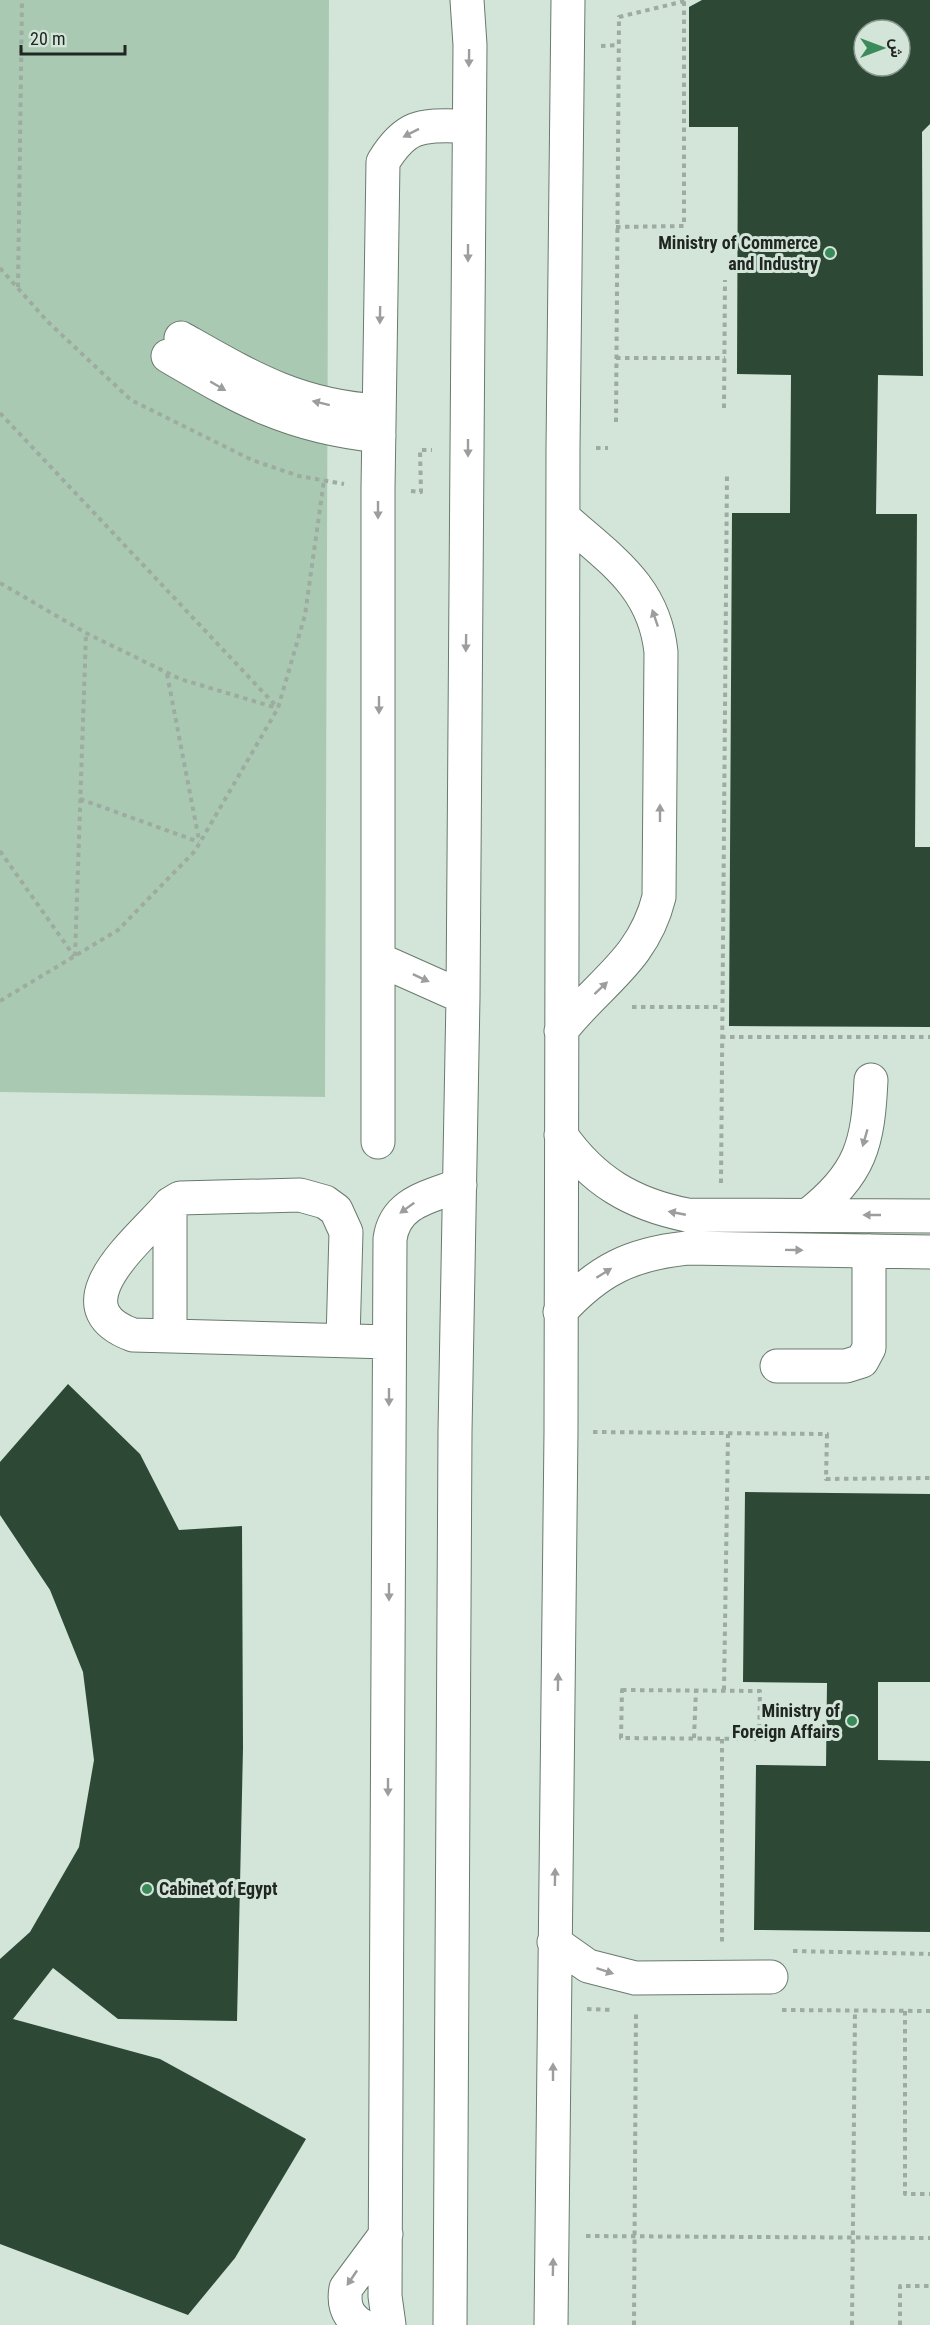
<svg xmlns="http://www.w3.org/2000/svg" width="930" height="2325" font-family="'Roboto Condensed',Vazirmatn,sans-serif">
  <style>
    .green { fill: #aac9b3 }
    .building { fill: #2d4936; fill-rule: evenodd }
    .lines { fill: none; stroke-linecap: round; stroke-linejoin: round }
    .minor-casing { stroke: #697a6e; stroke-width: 35 }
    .path { stroke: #9daba1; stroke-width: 4; stroke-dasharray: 4.5 4.5; stroke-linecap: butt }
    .minor { stroke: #fff; stroke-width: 33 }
    .oneway { fill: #9b9e9c }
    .poi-dot { fill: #3b8a5a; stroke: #d3e5d8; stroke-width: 2 }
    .labels { text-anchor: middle; stroke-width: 6; stroke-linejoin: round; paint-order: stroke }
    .poi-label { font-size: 18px; font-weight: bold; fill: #202722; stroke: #d3e5d8; text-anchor: end }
  </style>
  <rect width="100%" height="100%" fill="#d3e5d8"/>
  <path class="green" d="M 0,0 L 329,0 L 325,1097 L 0,1092 Z"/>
  <path class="building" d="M 702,0 L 930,0 L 930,124 L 922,132 L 923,376 L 878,375 L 876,514 L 917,514 L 915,847 L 930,847 L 930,1027 L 729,1026 L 732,513 L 790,513 L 791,375 L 737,374 L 738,127 L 689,127 L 689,7 ZM 864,30 L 900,30 L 900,66 L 864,66 Z
    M 68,1384 L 140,1454 L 179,1530 L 242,1526 L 243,1748 L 237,2021 L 118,2019 L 53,1968 L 13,2019 L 160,2059 L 306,2139 L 235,2258 L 188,2315 L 0,2244 L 0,1959 L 30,1932 L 79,1847 L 94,1760 L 83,1672 L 50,1590 L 0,1515 L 0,1462 Z
    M 745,1492 L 930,1494 L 930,1682 L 878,1682 L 878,1760 L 930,1761 L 930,1932 L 754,1930 L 756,1765 L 826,1766 L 827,1683 L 743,1682 Z"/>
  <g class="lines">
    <defs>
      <path id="minor" d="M 181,338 C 250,377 297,406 379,411
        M 168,356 C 243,400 290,427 379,436
        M 380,960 L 463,997
        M 561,1031 C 599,982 643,961 659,897 L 661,652 C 654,585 609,559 563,517
        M 561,1135 C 593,1181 632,1204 687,1215 L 930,1216
        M 378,1142 L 378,489 L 383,162 C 408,121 424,126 468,126
        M 170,1204 L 170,1336
        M 808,1215 C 861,1174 868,1144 871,1080
        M 560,1312 C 598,1270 631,1254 687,1248 L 930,1252
        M 343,1340 L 346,1232 L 336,1210 L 325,1202 L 300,1195 L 180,1198 L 170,1204 C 143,1237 53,1306 133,1335 L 389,1342
        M 777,1366 L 846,1366 L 862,1361 L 869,1348 L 869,1251
        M 554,1942 L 588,1966 L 635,1978 L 771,1977
        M 361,2325 C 347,2316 343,2305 346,2288 L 386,2234
        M 389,2325 L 385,2296 L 390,1239 C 395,1202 429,1197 460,1185
        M 450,2325 L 455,1432 L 463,997 L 470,45 L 467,0
        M 551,2325 L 561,1432 L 563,449 L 568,0"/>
    </defs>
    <use href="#minor" class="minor-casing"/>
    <path class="path" d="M 601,46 L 618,45
      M 616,227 L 684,226 L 684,1
      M 0,268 L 47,321 L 131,400 L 252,460 L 299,476 L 344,484
      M 18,287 L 22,0
      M 616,358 L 725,358
      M 724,408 L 725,280
      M 0,413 L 278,708
      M 616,422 L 619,17 L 689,0
      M 596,448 L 608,448
      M 411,491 L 421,492 L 420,450 L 432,450
      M 0,583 L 86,633 L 180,679 L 277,708
      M 167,674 L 199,840
      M 80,799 L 199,842
      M 0,851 L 74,956
      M 75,956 L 86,633
      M 0,1001 L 118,930 L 195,851 L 278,708 L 305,615 L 324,480
      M 632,1007 L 721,1007
      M 721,1037 L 930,1037
      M 721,1183 L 727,472
      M 593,1432 L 827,1434 L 826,1479 L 930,1478
      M 622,1690 L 760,1691 L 759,1739 L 621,1738 Z
      M 724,1690 L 728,1434
      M 694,1738 L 696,1690
      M 722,1739 L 722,1945
      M 793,1951 L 930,1954
      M 587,2009 L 613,2010
      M 782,2010 L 930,2011
      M 905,2011 L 905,2194 L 930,2194
      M 586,2236 L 930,2238
      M 634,2325 L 636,2011
      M 852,2325 L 855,2011
      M 900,2325 L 900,2286 L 930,2286"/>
    <use href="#minor" class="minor"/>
  </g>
  <defs><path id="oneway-solid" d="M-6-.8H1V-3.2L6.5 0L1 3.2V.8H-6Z" transform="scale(1.5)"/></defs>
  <g class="oneway">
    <use href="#oneway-solid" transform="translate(469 58) rotate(91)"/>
    <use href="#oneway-solid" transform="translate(411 133) rotate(153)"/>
    <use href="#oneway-solid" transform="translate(468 253) rotate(90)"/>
    <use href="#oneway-solid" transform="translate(380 315) rotate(91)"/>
    <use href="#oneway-solid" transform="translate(218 386) rotate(30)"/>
    <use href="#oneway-solid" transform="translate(321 403) rotate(-166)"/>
    <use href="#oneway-solid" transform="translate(468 448) rotate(90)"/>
    <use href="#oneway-solid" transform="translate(378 510) rotate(90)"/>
    <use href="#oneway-solid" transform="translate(655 618) rotate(-109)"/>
    <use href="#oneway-solid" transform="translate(466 643) rotate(91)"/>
    <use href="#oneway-solid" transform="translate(379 705) rotate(90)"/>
    <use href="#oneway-solid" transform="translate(660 813) rotate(-90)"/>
    <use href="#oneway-solid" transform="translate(421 978) rotate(25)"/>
    <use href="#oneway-solid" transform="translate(601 988) rotate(-43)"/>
    <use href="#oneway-solid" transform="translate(865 1138) rotate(106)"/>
    <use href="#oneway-solid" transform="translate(407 1208) rotate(144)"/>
    <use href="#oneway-solid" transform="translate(677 1213) rotate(-169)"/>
    <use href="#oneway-solid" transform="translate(872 1215) rotate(-180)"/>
    <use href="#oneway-solid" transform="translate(794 1250) rotate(1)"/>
    <use href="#oneway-solid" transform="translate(604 1273) rotate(-32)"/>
    <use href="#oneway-solid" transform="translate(389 1397) rotate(90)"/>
    <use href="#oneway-solid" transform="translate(389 1592) rotate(90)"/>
    <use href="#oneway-solid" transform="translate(558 1682) rotate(-89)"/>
    <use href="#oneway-solid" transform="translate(388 1787) rotate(90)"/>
    <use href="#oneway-solid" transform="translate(555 1877) rotate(-89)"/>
    <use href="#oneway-solid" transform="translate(605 1971) rotate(18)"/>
    <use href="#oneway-solid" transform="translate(553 2072) rotate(-90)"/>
    <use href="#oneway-solid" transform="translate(553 2267) rotate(-89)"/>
    <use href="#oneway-solid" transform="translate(352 2278) rotate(124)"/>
  </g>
  <g class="poi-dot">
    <circle cx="830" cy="253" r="6"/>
    <circle cx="852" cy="1721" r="6"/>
    <circle cx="147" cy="1889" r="6"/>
  </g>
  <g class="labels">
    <g class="poi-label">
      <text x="818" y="249">Ministry of Commerce<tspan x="818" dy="21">and Industry</tspan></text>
      <text x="840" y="1717">Ministry of<tspan x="840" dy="21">Foreign Affairs</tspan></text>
      <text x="159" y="1895" text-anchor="start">Cabinet of Egypt</text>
    </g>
  </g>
  <g transform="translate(882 48) rotate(90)"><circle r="28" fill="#d3e5d8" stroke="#8b998f" stroke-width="1.5"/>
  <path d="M0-4.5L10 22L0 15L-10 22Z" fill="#3b8a5a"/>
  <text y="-9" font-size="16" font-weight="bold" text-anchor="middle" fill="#202722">ش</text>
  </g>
  <path d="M21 45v9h104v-9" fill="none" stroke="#202722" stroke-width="3"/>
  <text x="30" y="45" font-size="18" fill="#202722" stroke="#d3e5d8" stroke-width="4.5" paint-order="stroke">20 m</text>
</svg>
